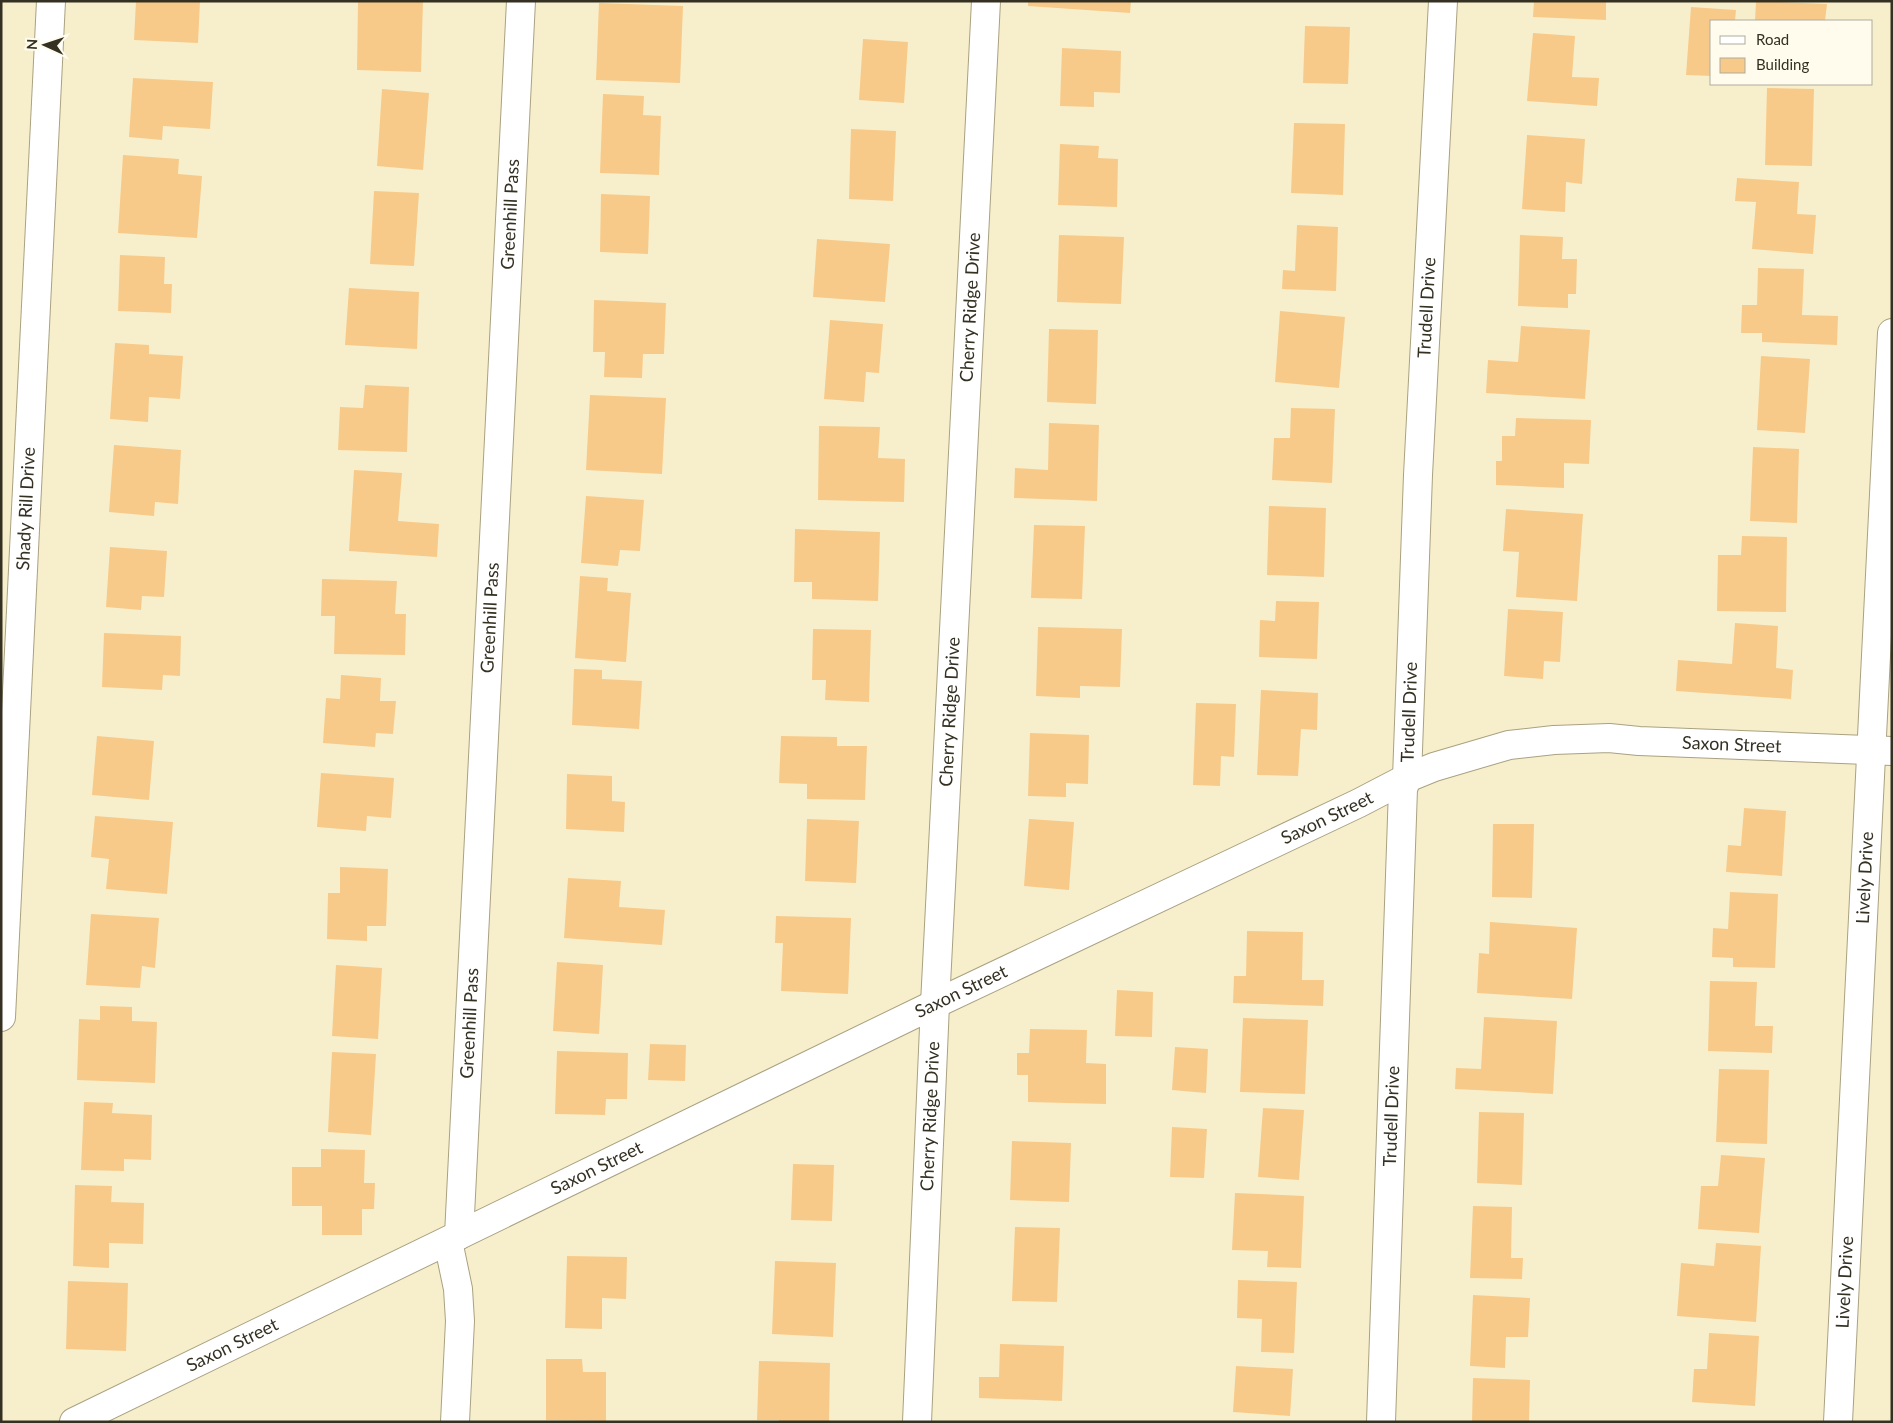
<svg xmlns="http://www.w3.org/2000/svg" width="1893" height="1423" font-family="Lato,sans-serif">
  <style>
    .building { fill: #f8ca89 }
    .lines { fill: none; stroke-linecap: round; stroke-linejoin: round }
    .minor-casing { stroke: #a9a180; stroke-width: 30 }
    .minor { stroke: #fff; stroke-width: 28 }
    .labels { text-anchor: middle; stroke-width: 4; stroke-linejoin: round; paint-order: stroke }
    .street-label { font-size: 18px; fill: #343123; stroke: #fffcee }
  </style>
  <rect width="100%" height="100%" fill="#f7efcc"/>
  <path class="building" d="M 136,1 L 200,1 L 198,43 L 134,40 Z
    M 358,1 L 423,1 L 421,72 L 357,70 Z
    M 1028,1 L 1131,1 L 1130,13 L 1028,6 Z
    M 1534,1 L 1606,1 L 1606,20 L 1533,17 Z
    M 1756,1 L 1827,4 L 1825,21 L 1755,21 Z
    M 599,3 L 683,6 L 680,83 L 596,80 Z
    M 1691,7 L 1736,10 L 1735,21 L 1712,21 L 1712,76 L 1686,75 Z
    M 1305,26 L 1350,27 L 1348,84 L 1303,83 Z
    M 1533,33 L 1575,36 L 1572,77 L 1599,78 L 1597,106 L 1527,101 Z
    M 863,39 L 908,42 L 904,103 L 859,100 Z
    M 1062,48 L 1121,51 L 1120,93 L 1094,92 L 1094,107 L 1060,106 Z
    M 133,78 L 213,82 L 210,129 L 163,126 L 162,140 L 129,137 Z
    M 1767,88 L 1814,89 L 1812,166 L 1765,165 Z
    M 382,89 L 429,93 L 423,170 L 377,166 Z
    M 603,94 L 644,96 L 643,115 L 661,116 L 659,175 L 600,173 Z
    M 1294,123 L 1345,124 L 1343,195 L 1291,193 Z
    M 851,129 L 896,131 L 893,201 L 849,199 Z
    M 1527,135 L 1585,139 L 1582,184 L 1566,182 L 1565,212 L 1522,209 Z
    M 1060,144 L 1099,146 L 1098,158 L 1118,159 L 1117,207 L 1058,205 Z
    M 123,155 L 179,159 L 178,174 L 202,176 L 197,238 L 118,233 Z
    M 1737,178 L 1799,182 L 1797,214 L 1816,215 L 1813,254 L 1752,249 L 1756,202 L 1735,201 Z
    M 374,191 L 419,193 L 414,266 L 370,264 Z
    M 601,194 L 650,196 L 648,254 L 600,252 Z
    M 1297,225 L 1338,227 L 1336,291 L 1282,289 L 1283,270 L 1295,271 Z
    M 1059,235 L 1124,237 L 1121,304 L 1057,302 Z
    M 1520,235 L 1563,237 L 1562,259 L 1577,259 L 1576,294 L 1568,294 L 1568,308 L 1518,306 Z
    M 817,239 L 890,244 L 885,302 L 813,297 Z
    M 120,255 L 165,257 L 164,284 L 172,284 L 171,313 L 118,311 Z
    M 1758,268 L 1804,269 L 1802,315 L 1838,316 L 1837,345 L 1762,342 L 1762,333 L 1741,333 L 1742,305 L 1757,305 Z
    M 349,288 L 419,292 L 417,349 L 345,345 Z
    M 594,300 L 666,303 L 664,354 L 643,354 L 642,378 L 604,377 L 605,352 L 593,352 Z
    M 1280,311 L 1345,317 L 1339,388 L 1275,382 Z
    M 830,320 L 883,324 L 879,373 L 866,372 L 864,402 L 824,399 Z
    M 1521,326 L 1590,330 L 1585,399 L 1486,393 L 1488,360 L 1518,362 Z
    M 1049,329 L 1098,330 L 1096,404 L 1047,402 Z
    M 115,343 L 149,345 L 149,354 L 183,356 L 180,399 L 149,397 L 148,422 L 110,419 Z
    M 1761,356 L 1810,359 L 1805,433 L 1757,430 Z
    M 365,385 L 409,387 L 407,452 L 338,450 L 340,407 L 363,408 Z
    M 590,395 L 666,398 L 662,474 L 586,470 Z
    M 1291,408 L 1335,409 L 1332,483 L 1272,480 L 1274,438 L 1290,438 Z
    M 1516,418 L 1591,420 L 1589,464 L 1564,463 L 1564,488 L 1496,485 L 1496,461 L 1502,461 L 1502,436 L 1515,436 Z
    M 1049,423 L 1099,425 L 1097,501 L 1014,498 L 1015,468 L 1048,470 Z
    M 819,426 L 880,427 L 878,458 L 905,459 L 904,502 L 818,500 Z
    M 114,445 L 181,450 L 178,504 L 155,502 L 154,516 L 109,512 Z
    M 1753,447 L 1799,449 L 1797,523 L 1750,521 Z
    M 354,470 L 402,473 L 398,521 L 439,524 L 437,557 L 349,551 Z
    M 586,496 L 644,500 L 640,551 L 620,550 L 618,566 L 581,563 Z
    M 1269,506 L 1326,508 L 1324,577 L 1267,575 Z
    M 1506,509 L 1583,514 L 1577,601 L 1516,597 L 1519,552 L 1503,551 Z
    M 1034,525 L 1085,526 L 1082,599 L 1031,598 Z
    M 795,529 L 880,532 L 878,601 L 812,599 L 812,582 L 794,582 Z
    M 1742,536 L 1787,537 L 1786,612 L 1717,611 L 1718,555 L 1741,555 Z
    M 110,547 L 167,551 L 164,597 L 142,596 L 141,610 L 106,607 Z
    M 580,576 L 608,578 L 607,591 L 631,593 L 626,662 L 575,658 Z
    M 322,579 L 397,581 L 395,614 L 406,614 L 405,655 L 334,654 L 335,616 L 321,616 Z
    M 1276,601 L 1319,602 L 1317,659 L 1259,657 L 1260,620 L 1275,621 Z
    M 1508,609 L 1563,612 L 1560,662 L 1544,661 L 1543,679 L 1504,676 Z
    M 1735,623 L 1778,626 L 1776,668 L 1793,670 L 1791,699 L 1676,691 L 1678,660 L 1732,664 Z
    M 1038,627 L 1122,629 L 1120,687 L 1080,686 L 1080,698 L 1036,696 Z
    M 813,629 L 871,630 L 869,702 L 825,700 L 826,680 L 812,680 Z
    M 104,633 L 181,636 L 180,676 L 163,675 L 162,690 L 102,687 Z
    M 574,669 L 602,670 L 602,679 L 642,681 L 639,729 L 572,725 Z
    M 341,675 L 381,678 L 380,701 L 396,701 L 393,734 L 376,733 L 375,747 L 323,743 L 326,698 L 340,699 Z
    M 1261,690 L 1318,693 L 1317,730 L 1301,729 L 1298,776 L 1257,775 Z
    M 1196,703 L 1236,704 L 1234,757 L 1221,756 L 1220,786 L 1193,785 Z
    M 1030,733 L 1089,735 L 1088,784 L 1066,783 L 1066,797 L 1028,796 Z
    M 97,736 L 154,741 L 149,800 L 92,795 Z
    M 781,736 L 837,737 L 837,746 L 867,746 L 865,800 L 807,799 L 807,784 L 779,783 Z
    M 321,773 L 394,778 L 391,818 L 367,816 L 366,831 L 317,827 Z
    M 567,774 L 612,776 L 612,801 L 625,802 L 624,832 L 566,829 Z
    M 1744,808 L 1786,811 L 1782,876 L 1726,872 L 1728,845 L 1741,846 Z
    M 95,816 L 173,822 L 167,894 L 106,889 L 109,859 L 91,857 Z
    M 807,819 L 859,821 L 856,883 L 805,881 Z
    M 1029,819 L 1074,822 L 1069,890 L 1024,886 Z
    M 1493,824 L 1534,824 L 1532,898 L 1492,897 Z
    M 340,867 L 388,869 L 386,926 L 367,926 L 367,941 L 327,939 L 328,893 L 340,893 Z
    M 568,878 L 621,881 L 619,907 L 665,910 L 662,945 L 564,938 Z
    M 1730,892 L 1778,894 L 1775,968 L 1733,967 L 1733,958 L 1712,957 L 1713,928 L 1728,929 Z
    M 91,914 L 159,918 L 155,968 L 142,966 L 140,988 L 86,985 Z
    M 776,916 L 851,918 L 848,994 L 781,991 L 783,943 L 775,943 Z
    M 1490,922 L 1577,928 L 1572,999 L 1477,993 L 1479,953 L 1489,954 Z
    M 1247,931 L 1303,932 L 1302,980 L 1324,980 L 1323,1006 L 1233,1003 L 1234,976 L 1246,976 Z
    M 557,962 L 603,965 L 599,1034 L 553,1031 Z
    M 336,965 L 382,968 L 378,1039 L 332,1036 Z
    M 1710,981 L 1757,982 L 1755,1026 L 1773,1026 L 1772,1053 L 1708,1051 Z
    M 1117,990 L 1153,992 L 1152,1037 L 1115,1036 Z
    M 100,1006 L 132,1007 L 132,1021 L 157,1022 L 155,1083 L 77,1080 L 79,1019 L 100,1020 Z
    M 1484,1017 L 1557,1021 L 1553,1094 L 1455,1089 L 1456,1068 L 1481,1069 Z
    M 1243,1018 L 1308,1020 L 1305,1094 L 1240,1092 Z
    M 1030,1029 L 1087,1030 L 1086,1063 L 1106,1064 L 1106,1104 L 1028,1102 L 1028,1075 L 1017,1075 L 1017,1053 L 1029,1053 Z
    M 650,1044 L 686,1045 L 685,1081 L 648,1080 Z
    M 1175,1047 L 1208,1049 L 1206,1093 L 1172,1090 Z
    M 557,1051 L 628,1053 L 627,1099 L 606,1099 L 605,1115 L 555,1114 Z
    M 332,1052 L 376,1054 L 371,1135 L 328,1132 Z
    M 1719,1069 L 1769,1070 L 1767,1144 L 1716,1142 Z
    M 84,1102 L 113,1103 L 112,1113 L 152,1115 L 151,1160 L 124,1159 L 124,1171 L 81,1170 Z
    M 1263,1108 L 1304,1110 L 1299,1180 L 1258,1177 Z
    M 1479,1112 L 1524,1113 L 1522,1185 L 1477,1183 Z
    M 1172,1127 L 1207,1129 L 1204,1178 L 1170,1177 Z
    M 1012,1141 L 1071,1143 L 1069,1202 L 1010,1200 Z
    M 321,1149 L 365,1150 L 364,1183 L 375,1183 L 374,1209 L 362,1209 L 362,1235 L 322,1235 L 322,1206 L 292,1206 L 292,1167 L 321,1167 Z
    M 1721,1155 L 1765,1158 L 1759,1233 L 1698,1229 L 1701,1186 L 1718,1186 Z
    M 793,1164 L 834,1165 L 832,1221 L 791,1220 Z
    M 75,1185 L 112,1186 L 111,1202 L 144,1203 L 143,1244 L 109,1243 L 109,1268 L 73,1266 Z
    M 1235,1193 L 1304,1196 L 1301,1268 L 1267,1267 L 1268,1251 L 1232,1250 Z
    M 1473,1206 L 1512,1207 L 1511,1258 L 1523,1258 L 1522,1279 L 1470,1278 Z
    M 1015,1227 L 1060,1228 L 1057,1302 L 1012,1301 Z
    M 1716,1243 L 1761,1246 L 1756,1322 L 1677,1316 L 1681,1263 L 1714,1266 Z
    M 567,1256 L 627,1257 L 626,1299 L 602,1298 L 602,1329 L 565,1328 Z
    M 775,1261 L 836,1263 L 833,1337 L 772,1334 Z
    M 1238,1280 L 1297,1282 L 1294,1353 L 1261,1352 L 1262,1319 L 1237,1318 Z
    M 68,1281 L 128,1283 L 126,1351 L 66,1349 Z
    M 1473,1295 L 1530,1298 L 1528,1337 L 1506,1337 L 1505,1368 L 1470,1366 Z
    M 1709,1333 L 1759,1336 L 1755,1406 L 1692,1402 L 1694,1369 L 1707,1369 Z
    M 1000,1344 L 1064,1346 L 1062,1401 L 979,1398 L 979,1377 L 999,1377 Z
    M 546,1359 L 582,1359 L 583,1372 L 606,1372 L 606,1421 L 546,1420 Z
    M 759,1361 L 830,1363 L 829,1422 L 779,1422 L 779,1420 L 757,1420 Z
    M 1236,1366 L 1293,1369 L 1290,1416 L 1233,1412 Z
    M 1473,1378 L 1530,1380 L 1529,1422 L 1472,1422 Z"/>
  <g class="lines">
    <defs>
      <g id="minor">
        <path id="s1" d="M 1,1017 L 51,1"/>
        <path id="s2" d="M 459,1235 L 521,1"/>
        <path d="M 448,1241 L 458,1289 L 460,1321 L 455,1422"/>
        <path id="s3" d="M 74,1422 L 935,1004 L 1359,803 L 1407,778 L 1434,767 L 1509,745 L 1554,740 L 1609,738 L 1639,741 L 1892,751"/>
        <path id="s4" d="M 917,1422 L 935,1004 L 986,1"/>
        <path id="s5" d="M 1381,1422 L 1403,789 L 1407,778 L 1418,475 L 1443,1"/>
        <path id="s6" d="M 1838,1422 L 1892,333"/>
      </g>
    </defs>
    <use href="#minor" class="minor-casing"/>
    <use href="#minor" class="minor"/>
  </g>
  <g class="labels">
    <g class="street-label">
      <text dy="6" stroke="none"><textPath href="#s2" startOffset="1022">Greenhill Pass</textPath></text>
      <text dy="6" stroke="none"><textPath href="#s4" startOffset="1116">Cherry Ridge Drive</textPath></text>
      <text dy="6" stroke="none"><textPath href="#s5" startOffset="1116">Trudell Drive</textPath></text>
      <text dy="6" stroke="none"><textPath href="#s1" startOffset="509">Shady Rill Drive</textPath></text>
      <text dy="6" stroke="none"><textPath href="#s2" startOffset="618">Greenhill Pass</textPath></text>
      <text dy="6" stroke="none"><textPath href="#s4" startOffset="711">Cherry Ridge Drive</textPath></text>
      <text dy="6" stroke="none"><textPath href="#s5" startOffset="711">Trudell Drive</textPath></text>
      <text dy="6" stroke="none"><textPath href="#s3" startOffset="1811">Saxon Street</textPath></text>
      <text dy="6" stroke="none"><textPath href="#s3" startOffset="1391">Saxon Street</textPath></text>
      <text dy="6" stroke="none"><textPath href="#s6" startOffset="545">Lively Drive</textPath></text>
      <text dy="6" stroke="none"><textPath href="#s3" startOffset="986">Saxon Street</textPath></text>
      <text dy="6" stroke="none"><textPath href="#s2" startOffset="212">Greenhill Pass</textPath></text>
      <text dy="6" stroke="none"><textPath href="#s4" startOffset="306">Cherry Ridge Drive</textPath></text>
      <text dy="6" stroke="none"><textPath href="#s5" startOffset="306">Trudell Drive</textPath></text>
      <text dy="6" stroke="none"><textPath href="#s3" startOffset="581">Saxon Street</textPath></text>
      <text dy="6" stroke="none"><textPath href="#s6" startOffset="140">Lively Drive</textPath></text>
      <text dy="6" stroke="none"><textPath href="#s3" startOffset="176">Saxon Street</textPath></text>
    </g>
  </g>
  <rect width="1893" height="1423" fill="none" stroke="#343123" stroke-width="5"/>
  <rect x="1710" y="20" width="162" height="65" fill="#fffcee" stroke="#aeab9d"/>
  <rect x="1720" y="36" width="25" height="8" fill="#ffffff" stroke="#aeab9d"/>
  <text x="1756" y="45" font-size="15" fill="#343123">Road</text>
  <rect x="1720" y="58" width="25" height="15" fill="#f8ca89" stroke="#aeab9d"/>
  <text x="1756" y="70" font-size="15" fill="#343123">Building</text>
  <g transform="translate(45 45) rotate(273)" stroke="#fffcee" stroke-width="4" paint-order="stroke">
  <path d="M0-4L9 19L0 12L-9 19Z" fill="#343123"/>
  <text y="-8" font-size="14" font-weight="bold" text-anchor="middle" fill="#343123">N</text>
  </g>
</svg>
